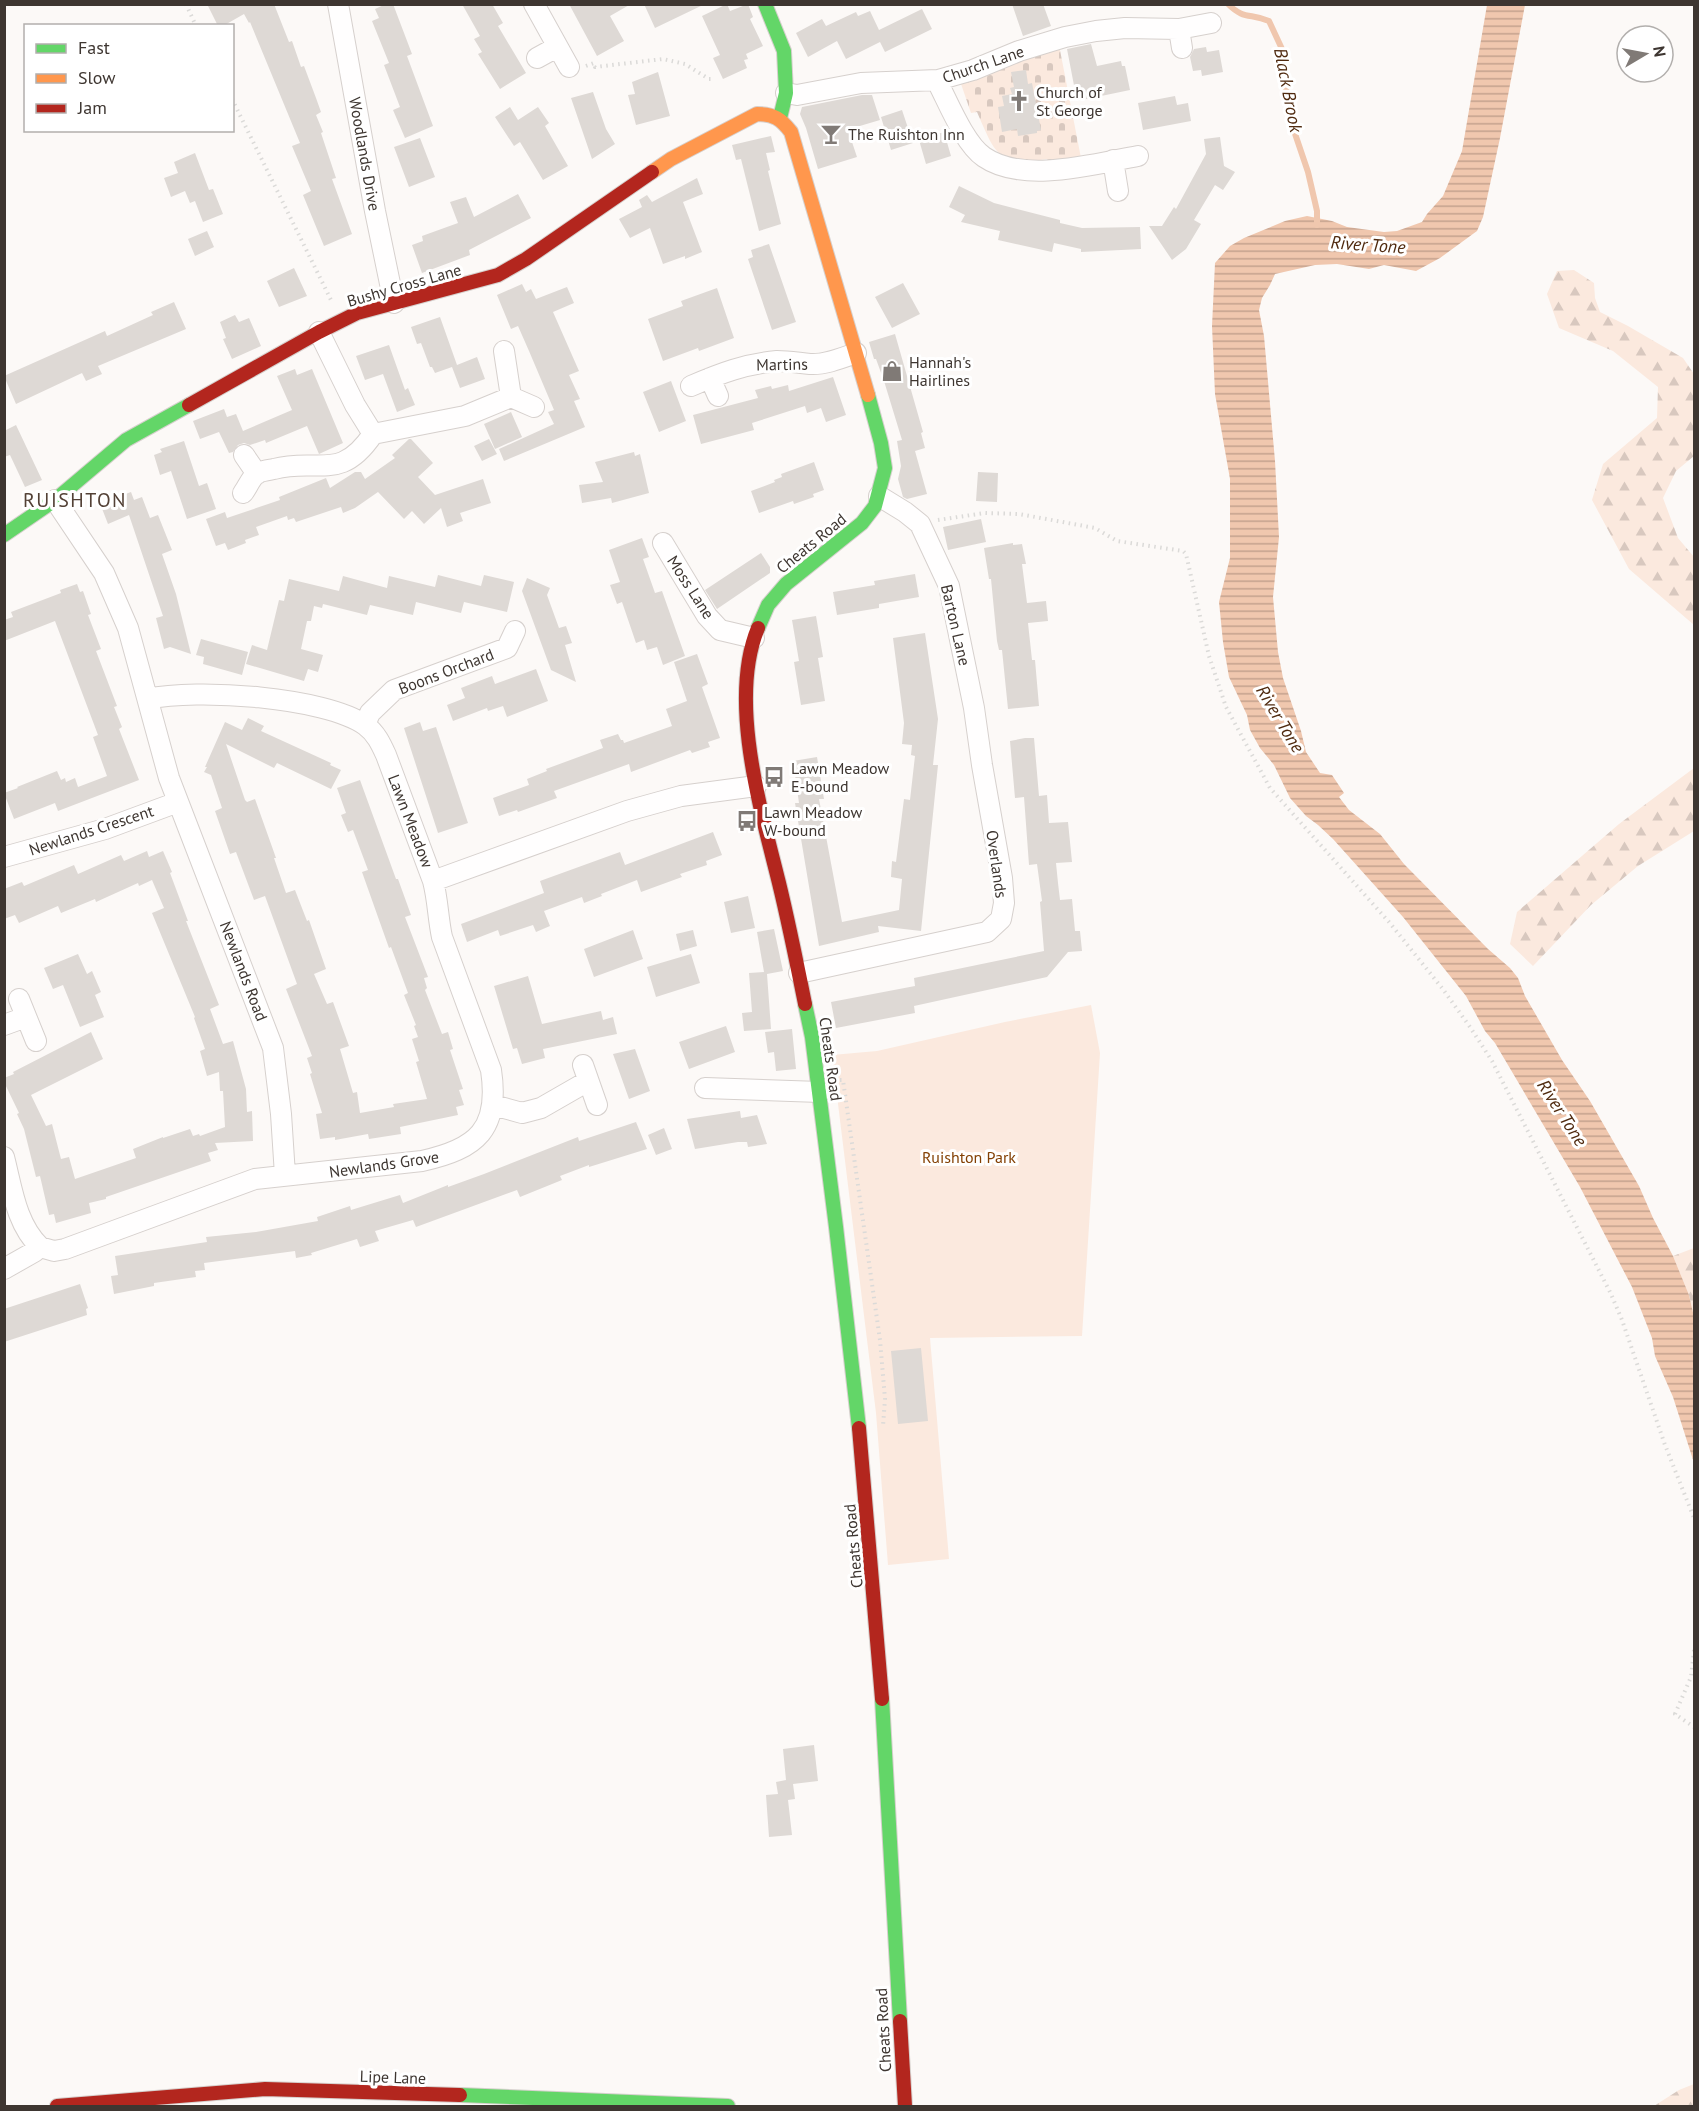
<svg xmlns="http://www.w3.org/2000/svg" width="1699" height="2111" font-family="'PT Sans',sans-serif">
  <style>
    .green { fill: #fbe9de }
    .forest { fill: url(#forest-firs) }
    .cemetery { fill: url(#cemetery-stones) }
    .water { fill: url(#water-rules) }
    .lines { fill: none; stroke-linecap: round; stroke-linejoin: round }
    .stream { stroke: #f0c7ae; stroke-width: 6 }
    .building { fill: #ded9d5 }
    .street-casing { stroke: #d6d0cd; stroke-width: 22 }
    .fast-casing { stroke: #d6d0cd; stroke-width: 16 }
    .slow-casing { stroke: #d6d0cd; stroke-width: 16 }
    .jam-casing { stroke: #d6d0cd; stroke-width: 16 }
    .path { stroke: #dbdad8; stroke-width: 4; stroke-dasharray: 1.5 4.5; stroke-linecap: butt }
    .street { stroke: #fffefe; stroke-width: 20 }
    .fast { stroke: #63d668; stroke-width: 14 }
    .slow { stroke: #ff974d; stroke-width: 14 }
    .jam { stroke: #b3261e; stroke-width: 14 }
    .labels { text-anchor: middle; stroke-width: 6; stroke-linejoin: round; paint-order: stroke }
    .street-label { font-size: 16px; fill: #3e3631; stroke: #fff }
    .poi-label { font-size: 16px; fill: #3e3631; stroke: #fff; text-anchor: start }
    .park-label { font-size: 16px; fill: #834004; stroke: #fff }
    .water-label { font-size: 18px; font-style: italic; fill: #502b10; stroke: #fff }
    .quarter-label { font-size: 20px; letter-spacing: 1.5px; fill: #534136; stroke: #fff }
  </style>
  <defs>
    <pattern id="forest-firs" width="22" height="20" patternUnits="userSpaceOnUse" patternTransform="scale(1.5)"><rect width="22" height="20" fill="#fbe9de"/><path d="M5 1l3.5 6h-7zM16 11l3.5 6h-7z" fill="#d8c8bf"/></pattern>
    <pattern id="cemetery-stones" width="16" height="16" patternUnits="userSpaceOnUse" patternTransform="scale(1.5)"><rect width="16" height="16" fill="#fbe9de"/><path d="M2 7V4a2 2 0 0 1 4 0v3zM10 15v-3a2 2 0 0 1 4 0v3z" fill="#d8c8bf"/></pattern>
    <pattern id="water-rules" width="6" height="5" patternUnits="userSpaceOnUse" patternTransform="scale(1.5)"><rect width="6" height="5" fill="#f0c7ae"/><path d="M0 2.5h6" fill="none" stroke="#c4a28e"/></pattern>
  </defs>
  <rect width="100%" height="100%" fill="#fcf9f7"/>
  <path class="green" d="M 1091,1005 L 1100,1053 L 1082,1336 L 930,1338 L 949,1559 L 888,1565 L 876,1413 L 832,1055 L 877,1051 L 1005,1022 Z"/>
  <path class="forest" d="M 1574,270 L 1594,283 L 1595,298 L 1600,312 L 1628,326 L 1683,358 L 1694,374 L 1694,456 L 1676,471 L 1663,498 L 1678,538 L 1694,557 L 1694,625 L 1629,569 L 1592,500 L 1603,464 L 1657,418 L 1658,387 L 1613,351 L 1559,328 L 1547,294 L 1557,271 Z
    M 1694,768 L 1694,831 L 1638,866 L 1591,905 L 1533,966 L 1510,944 L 1517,912 L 1619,824 Z
    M 1694,1248 L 1694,1317 L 1689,1295 L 1673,1256 Z
    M 1694,2084 L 1694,2106 L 1654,2106 L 1679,2090 Z"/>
  <path class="cemetery" d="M 1059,45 L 1081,158 L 1047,162 L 1047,159 C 997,167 995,153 977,112 L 971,113 L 960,81 Z"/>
  <path class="water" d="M 1487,5 L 1525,5 L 1500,138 L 1483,217 L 1477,231 L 1440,258 L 1416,271 L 1384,265 L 1369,269 L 1337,264 L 1315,265 L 1275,274 L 1270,285 L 1262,298 L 1259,310 L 1264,336 L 1275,461 L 1279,537 L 1273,597 L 1278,652 L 1283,678 L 1301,731 L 1306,752 L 1320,773 L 1332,775 L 1344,793 L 1339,797 L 1349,810 L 1380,834 L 1404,864 L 1488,949 L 1510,968 L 1518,978 L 1525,996 L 1562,1060 L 1590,1101 L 1639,1186 L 1653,1218 L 1673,1256 L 1689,1295 L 1694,1317 L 1694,1463 L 1673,1397 L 1655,1356 L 1652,1338 L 1632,1287 L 1580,1187 L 1495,1043 L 1485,1031 L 1466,996 L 1403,917 L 1333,839 L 1318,825 L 1306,816 L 1290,798 L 1274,765 L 1260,748 L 1250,730 L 1247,715 L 1229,677 L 1223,642 L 1219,602 L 1230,558 L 1230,479 L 1215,394 L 1212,326 L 1215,263 L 1230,246 L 1244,238 L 1285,221 L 1307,216 L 1332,221 L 1347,227 L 1384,232 L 1397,231 L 1422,222 L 1427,214 L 1443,196 L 1462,151 Z"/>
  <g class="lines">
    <path class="stream" d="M 1228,4 C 1244,20 1250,13 1269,21 L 1282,49 L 1289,116 L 1308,172 L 1317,211 L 1317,225"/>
  </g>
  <path class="building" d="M 207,4 L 274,4 L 289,42 L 292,41 L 301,67 L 304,66 L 316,98 L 321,112 L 316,115 L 323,132 L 321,133 L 336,178 L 332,179 L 352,234 L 324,246 L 303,195 L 311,191 L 292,146 L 300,143 L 250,22 L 249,23 L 244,14 L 223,26 L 218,26 Z
    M 386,4 L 393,4 L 412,54 L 407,56 L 433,126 L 405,138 L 393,110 L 400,107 L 384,65 L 389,63 L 372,21 L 379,18 L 375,9 Z
    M 462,4 L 492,4 L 503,23 L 498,26 L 526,73 L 500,89 L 478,54 L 482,52 L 474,39 L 480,36 Z
    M 569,4 L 631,4 L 610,16 L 624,41 L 597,56 Z
    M 644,4 L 705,4 L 655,28 Z
    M 727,4 L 730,11 L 748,4 L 753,17 L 750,19 L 763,46 L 746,54 L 748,59 L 744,60 L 747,68 L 723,79 L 713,58 L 720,55 L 702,16 Z
    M 1012,4 L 1043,4 L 1051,26 L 1023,36 Z
    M 922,9 L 932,29 L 885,52 L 880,42 L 846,59 L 837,41 L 808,57 L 796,33 L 822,19 L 826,26 L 856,12 L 858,16 L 870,11 L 879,30 Z
    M 1091,44 L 1097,66 L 1121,61 L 1122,66 L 1125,66 L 1130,90 L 1077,101 L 1067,49 Z
    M 1206,47 L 1207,52 L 1219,50 L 1223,72 L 1202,76 L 1201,70 L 1193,71 L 1190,57 L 1194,49 Z
    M 1026,70 L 1028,84 L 1032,83 L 1041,130 L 1037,131 L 1037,133 L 1018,136 L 1017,129 L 1002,132 L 998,107 L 1004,106 L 1002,96 L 1012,94 L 1010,88 L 1014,87 L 1011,72 Z
    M 658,72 L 670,116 L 636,125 L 628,95 L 635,94 L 632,82 Z
    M 593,92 L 606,129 L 615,144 L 592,159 L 571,98 Z
    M 862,95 L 872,95 L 880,120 L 853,128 L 857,140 L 852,142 L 857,157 L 818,169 L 806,128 L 800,114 L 802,107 Z
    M 1175,96 L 1177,105 L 1188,103 L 1191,121 L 1143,130 L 1138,103 Z
    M 510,107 L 518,120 L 538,107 L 549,123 L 545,126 L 568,166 L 543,180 L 520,142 L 514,146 L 495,117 Z
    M 902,110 L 913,143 L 891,150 L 881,117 Z
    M 944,132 L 951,156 L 926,164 L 919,140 Z
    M 771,136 L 775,152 L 766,153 L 770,170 L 768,171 L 781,224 L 759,231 L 741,159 L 736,160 L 732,145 Z
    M 1220,137 L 1224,166 L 1235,172 L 1223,190 L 1215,185 L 1194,220 L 1201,224 L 1186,249 L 1172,260 L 1149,226 L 1162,226 L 1174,207 L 1176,209 L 1206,154 L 1204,139 Z
    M 420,138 L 435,177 L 409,187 L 394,147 Z
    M 195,153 L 209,190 L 213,189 L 223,214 L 203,222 L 195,201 L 190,203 L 185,191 L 171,197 L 164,178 L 178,173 L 174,162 Z
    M 697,178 L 703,194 L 683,202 L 702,252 L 685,259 L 685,256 L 663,264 L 650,228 L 630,238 L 619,219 L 642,207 L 639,200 L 647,195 L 652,202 Z
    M 959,186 L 994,203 L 1060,220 L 1060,223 L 1082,228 L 1140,227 L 1141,249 L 1081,252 L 1081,249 L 1054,243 L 1052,252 L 998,240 L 1000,231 L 961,222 L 965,215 L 949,207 Z
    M 518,194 L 531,218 L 469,250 L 470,255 L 422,273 L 412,245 L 423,241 L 422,236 L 458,223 L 450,202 L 466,197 L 474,217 Z
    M 207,231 L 214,247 L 195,256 L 188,239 Z
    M 769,244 L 796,322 L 772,330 L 748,259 L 753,257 L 751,250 Z
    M 294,268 L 307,296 L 279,307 L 267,281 Z
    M 903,283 L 920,314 L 892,328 L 875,297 Z
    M 522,284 L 526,292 L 531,289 L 536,299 L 567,287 L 574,303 L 553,312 L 579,371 L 569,375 L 580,399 L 574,401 L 585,427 L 504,461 L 499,449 L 554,424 L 548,412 L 554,410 L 529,351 L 518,326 L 511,329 L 497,295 Z
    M 717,288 L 734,338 L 699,351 L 698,348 L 663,361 L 648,319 L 683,306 L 681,301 Z
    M 174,302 L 186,329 L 98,366 L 102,374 L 86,381 L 82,373 L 16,404 L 4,376 L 105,331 L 107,336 L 153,315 L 151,312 Z
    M 235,315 L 239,322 L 249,318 L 261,346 L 232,359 L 223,339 L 226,338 L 220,322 Z
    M 440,317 L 457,365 L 477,357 L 485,379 L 460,388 L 452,367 L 435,373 L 432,367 L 430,367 L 421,343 L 417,344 L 411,327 Z
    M 895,334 L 923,432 L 921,433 L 925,448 L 915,451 L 927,494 L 907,499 L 903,497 L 898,479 L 901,466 L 897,441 L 902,440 L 884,381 L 876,359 L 874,359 L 869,342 Z
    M 389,345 L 405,390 L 408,388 L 415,405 L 397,412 L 383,374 L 365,380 L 356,356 Z
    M 295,369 L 297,375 L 312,369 L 343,443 L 319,454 L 307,426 L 266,443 L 265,440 L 250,445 L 244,443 L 238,445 L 233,452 L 229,453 L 219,432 L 200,439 L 193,421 L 224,409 L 227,417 L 236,414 L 243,431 L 292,410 L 277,376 Z
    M 833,377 L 846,415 L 826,422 L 821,408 L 807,413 L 805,406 L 752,423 L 754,430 L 701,444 L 693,415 L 758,398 L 755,390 L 771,386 L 772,389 L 788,385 L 789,391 Z
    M 671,381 L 686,421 L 659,432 L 643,392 Z
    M 511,412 L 522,437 L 495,449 L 484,424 Z
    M 16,425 L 42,480 L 25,487 L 10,455 L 4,457 L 4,431 Z
    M 409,439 L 411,439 L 433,463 L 418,477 L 435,495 L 483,479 L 491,503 L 460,513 L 463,521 L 447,527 L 441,508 L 424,524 L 412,511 L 404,519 L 378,492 L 355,508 L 343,513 L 341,507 L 296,522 L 294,518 L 288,520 L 287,516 L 256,527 L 259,535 L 245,540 L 246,543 L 228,550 L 225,543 L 216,546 L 206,519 L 225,512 L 227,518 L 280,500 L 279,497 L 326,478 L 330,488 L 355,472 L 361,472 L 365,479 L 395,458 L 392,455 Z
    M 489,439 L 497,454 L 482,461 L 474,446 Z
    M 184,441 L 199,486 L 207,483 L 216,509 L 187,519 L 171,471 L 160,475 L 154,455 L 162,452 L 160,449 Z
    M 634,452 L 635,456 L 640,454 L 649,493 L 612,503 L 611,498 L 582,503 L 579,485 L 603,482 L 595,462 Z
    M 814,462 L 824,490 L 813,494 L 814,497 L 794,504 L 793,501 L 759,513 L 751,491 L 775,482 L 774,480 L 782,477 L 781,474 Z
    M 978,472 L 998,473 L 997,502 L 976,501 Z
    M 131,492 L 134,500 L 142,497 L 150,518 L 158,515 L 172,550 L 162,554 L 176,594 L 191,654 L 170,647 L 164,649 L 156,618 L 163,616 L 129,515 L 108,524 L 101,506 L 106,505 L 104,502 Z
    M 981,519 L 986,542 L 948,550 L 943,527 Z
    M 642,538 L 649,557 L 643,559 L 655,593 L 662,591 L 685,656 L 663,665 L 657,647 L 647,650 L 644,640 L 636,643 L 622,602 L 617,604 L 610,585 L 620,582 L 609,550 Z
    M 1013,543 L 1013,545 L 1022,544 L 1026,564 L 1022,564 L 1027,603 L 1046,601 L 1048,621 L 1028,623 L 1032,660 L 1035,660 L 1039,706 L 1008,709 L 1002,650 L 999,650 L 997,641 L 991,579 L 989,579 L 984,548 Z
    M 761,553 L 770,567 L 770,573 L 717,609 L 705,590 Z
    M 915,574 L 919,597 L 879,604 L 879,608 L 837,615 L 833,592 L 875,585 L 874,581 Z
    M 438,575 L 481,586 L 484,575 L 514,582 L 507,612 L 464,602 L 461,613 L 416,602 L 413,615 L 370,605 L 367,615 L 323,604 L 322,608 L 314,606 L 311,621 L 307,621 L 301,649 L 323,655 L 318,672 L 308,669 L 304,681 L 246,664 L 252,645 L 267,650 L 279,600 L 284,601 L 289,579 L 339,591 L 343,576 L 387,588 L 389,576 L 435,587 Z
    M 527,578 L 550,588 L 547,595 L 559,628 L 566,626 L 572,643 L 565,645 L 576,682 L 551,670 L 522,591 Z
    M 77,584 L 80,592 L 83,591 L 91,614 L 88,615 L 101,649 L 96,651 L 117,706 L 114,707 L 122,727 L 119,729 L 139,780 L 58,811 L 55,803 L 14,819 L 4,793 L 18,788 L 17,787 L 57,771 L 61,780 L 65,778 L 66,782 L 75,778 L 78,787 L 107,776 L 93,737 L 98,735 L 55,621 L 4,641 L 4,620 L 13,617 L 11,612 L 61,593 L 60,590 Z
    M 816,616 L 823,657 L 818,658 L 825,701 L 801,705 L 794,662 L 799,661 L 792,620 Z
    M 925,633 L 938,719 L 933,765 L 938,765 L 921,931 L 878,926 L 879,932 L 819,946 L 795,803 L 799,803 L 793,761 L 817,757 L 824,799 L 819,799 L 842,922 L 899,910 L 902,879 L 891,877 L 892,861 L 896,862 L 904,799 L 910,800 L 915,756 L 911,755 L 912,745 L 902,744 L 904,723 L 893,638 Z
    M 201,639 L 248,652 L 242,675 L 203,664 L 204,657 L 196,655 Z
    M 697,654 L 708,684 L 702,687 L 720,738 L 708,742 L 710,747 L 692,753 L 690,750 L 631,772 L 629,764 L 554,791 L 557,798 L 518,812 L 517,810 L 499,816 L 493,798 L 529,785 L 527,779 L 547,771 L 546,769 L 603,748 L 600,740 L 618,734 L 621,740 L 623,740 L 624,743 L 672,726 L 666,709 L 687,701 L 674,662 Z
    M 536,669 L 548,701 L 507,717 L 503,706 L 488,711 L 487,708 L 453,721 L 447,705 L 465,698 L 461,688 L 492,676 L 495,684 Z
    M 248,718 L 264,726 L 261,731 L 331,763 L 330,765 L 341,770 L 331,789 L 277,763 L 274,768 L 226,744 L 245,800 L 247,802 L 255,799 L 276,858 L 274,858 L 286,893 L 295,890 L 307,921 L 309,920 L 326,969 L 314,974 L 327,1004 L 333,1002 L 349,1046 L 340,1049 L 353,1093 L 357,1092 L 360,1113 L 394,1107 L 393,1104 L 427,1099 L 416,1062 L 419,1061 L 412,1039 L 418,1037 L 414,1026 L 416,1025 L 404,995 L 408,993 L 391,947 L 389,948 L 362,872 L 368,870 L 353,830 L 348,832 L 341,815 L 346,813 L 337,788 L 360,780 L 396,879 L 398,879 L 411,915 L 405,917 L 428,977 L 424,978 L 427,988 L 425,990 L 442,1034 L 448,1032 L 453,1049 L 450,1050 L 463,1089 L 459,1090 L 464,1105 L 456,1107 L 458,1115 L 400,1127 L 401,1134 L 369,1139 L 368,1134 L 335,1140 L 335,1137 L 320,1139 L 316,1114 L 322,1113 L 310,1074 L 312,1073 L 307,1058 L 312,1056 L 286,989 L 297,984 L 265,896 L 254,900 L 236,852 L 230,854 L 215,811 L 222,808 L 211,775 L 204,772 L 207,767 L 205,767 L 225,722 L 242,730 Z
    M 420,722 L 423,731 L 436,727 L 468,823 L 438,833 L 404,728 Z
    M 1025,738 L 1034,738 L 1039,796 L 1047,795 L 1049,823 L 1068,822 L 1072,862 L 1056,863 L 1058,883 L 1060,900 L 1072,899 L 1075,931 L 1080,931 L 1082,951 L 1068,952 L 1047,977 L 914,1006 L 915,1013 L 836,1028 L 831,1002 L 915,986 L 914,978 L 1044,951 L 1040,902 L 1042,901 L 1037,864 L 1029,865 L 1024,797 L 1015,798 L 1010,741 Z
    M 713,832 L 722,855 L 706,861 L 707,865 L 680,874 L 682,877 L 641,892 L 637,880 L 601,894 L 602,896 L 584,903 L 582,897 L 544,911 L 550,926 L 536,932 L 533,925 L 500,936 L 498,930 L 467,942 L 461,924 L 544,893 L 540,881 L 620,852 L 625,865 Z
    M 147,851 L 149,857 L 163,851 L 172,872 L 170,873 L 188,921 L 186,921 L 219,1005 L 210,1009 L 223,1044 L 233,1041 L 246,1089 L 247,1112 L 252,1111 L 253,1141 L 215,1143 L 218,1150 L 208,1153 L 211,1161 L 106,1197 L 106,1199 L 89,1203 L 91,1213 L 56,1223 L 54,1214 L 49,1215 L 40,1176 L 36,1177 L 24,1129 L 17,1114 L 19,1113 L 4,1082 L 4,1078 L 14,1074 L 13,1072 L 91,1032 L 103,1059 L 31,1095 L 46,1126 L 52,1124 L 61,1159 L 69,1157 L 75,1179 L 136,1158 L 133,1149 L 163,1137 L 163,1138 L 190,1129 L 193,1136 L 199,1134 L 200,1136 L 225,1127 L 223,1091 L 220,1091 L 219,1072 L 207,1076 L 200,1051 L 205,1049 L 194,1018 L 195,1017 L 152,913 L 164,908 L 152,880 L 139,886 L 138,883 L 96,902 L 95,899 L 61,913 L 58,906 L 19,923 L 15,915 L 4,919 L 4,889 L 22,882 L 24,886 L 74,865 L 78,874 L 121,855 L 124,861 Z
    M 748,896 L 755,928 L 731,933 L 724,902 Z
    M 774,929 L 783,971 L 767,974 L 771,1029 L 744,1031 L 742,1013 L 752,1012 L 749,973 L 764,972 L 757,932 Z
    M 633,930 L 643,959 L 594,977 L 584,949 Z
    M 693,930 L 697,946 L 680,951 L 676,934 Z
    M 78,954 L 87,974 L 92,971 L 101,992 L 95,995 L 104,1017 L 80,1027 L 63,985 L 53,989 L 44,968 Z
    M 691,954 L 700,983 L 656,997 L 647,967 Z
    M 528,976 L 542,1024 L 601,1011 L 603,1020 L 613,1017 L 617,1034 L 543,1049 L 545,1058 L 522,1064 L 517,1048 L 513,1049 L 494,986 Z
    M 726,1026 L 735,1052 L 689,1069 L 679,1042 Z
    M 792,1029 L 796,1069 L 776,1071 L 774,1052 L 768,1053 L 765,1032 Z
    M 635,1049 L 650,1091 L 629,1099 L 613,1054 Z
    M 740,1111 L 741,1118 L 757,1115 L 767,1144 L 748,1147 L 747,1142 L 738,1142 L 695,1149 L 687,1119 Z
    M 636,1122 L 647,1149 L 589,1167 L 589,1165 L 560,1176 L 562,1180 L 520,1197 L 517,1190 L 416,1227 L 413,1220 L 375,1231 L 379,1241 L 360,1247 L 357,1239 L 311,1253 L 312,1255 L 296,1258 L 295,1251 L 204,1263 L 205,1270 L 195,1271 L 196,1277 L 154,1283 L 154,1286 L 114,1294 L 111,1276 L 118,1275 L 115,1256 L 207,1242 L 206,1237 L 256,1232 L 318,1221 L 317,1217 L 350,1206 L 351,1210 L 400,1195 L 403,1203 L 448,1185 L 448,1187 L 484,1174 L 578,1137 L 579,1141 Z
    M 664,1128 L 672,1149 L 656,1155 L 648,1135 Z
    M 80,1284 L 88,1308 L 86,1309 L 87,1315 L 4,1342 L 4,1309 Z
    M 921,1348 L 928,1421 L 898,1424 L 891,1351 Z
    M 814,1745 L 818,1781 L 793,1784 L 795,1799 L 788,1800 L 792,1835 L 769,1837 L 766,1795 L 778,1794 L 776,1782 L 786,1780 L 783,1749 Z"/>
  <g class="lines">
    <defs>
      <path id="street" d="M 338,4 L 375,211 L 394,303
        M 534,4 L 569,67
        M 1179,29 L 1182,48
        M 537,58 L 557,47
        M 938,80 L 940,87 C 950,107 966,145 984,157 C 1023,184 1094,164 1138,156
        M 786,93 L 797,95 L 861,83 L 938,80 L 973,70 L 1019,51 L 1065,37 L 1096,31 L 1125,28 L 1179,29 L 1211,23
        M 1113,160 L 1118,191
        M 319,332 L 355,405 L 373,434 L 465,416 L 511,397 L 504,351
        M 710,378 L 718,396
        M 691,386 C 721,373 745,364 777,361 C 789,361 799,363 810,364 C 825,365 842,358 856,353
        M 511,397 L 534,407
        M 244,455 L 257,474
        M 243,493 C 247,488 251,478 256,474 C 260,471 269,470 274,469 C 318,457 340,483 373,434
        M 55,500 L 104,573 L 128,628 L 169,778 L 273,1048 L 281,1114 L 285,1175
        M 663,543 L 707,616 L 720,630 L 754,638
        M 148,699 C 196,688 325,697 365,725 C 376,733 381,744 386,755 L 433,881 L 627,811 L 681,796 L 756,786
        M 365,725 L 370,713 L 394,690 L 507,648 L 515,631
        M 4,857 L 105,829 L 178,802
        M 799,973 L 987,932 L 1001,919 L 1004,903 L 1002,878 L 982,765 L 974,708 L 949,586 L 920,524 L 905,512 L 879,496
        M 19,999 L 36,1041
        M 4,1025 L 26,1017
        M 583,1065 L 597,1105
        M 705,1088 L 820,1092
        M 493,1105 L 522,1113 L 541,1108 L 588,1081
        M 4,1157 C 12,1188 16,1224 40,1247
        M 4,1269 L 34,1252 L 40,1247 L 54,1251 L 65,1249 L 255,1179 L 422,1161 C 477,1149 500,1129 491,1070 L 442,937 C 438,919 438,900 433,881"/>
      <path id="fast" d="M 765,4 L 784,51 L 786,93 L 780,118
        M 4,535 L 55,500 L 126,440 L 189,405
        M 758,628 L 768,605 L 786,584 L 862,523 L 875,506 L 885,468 L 881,443 L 868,395
        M 805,1004 L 812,1037 L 836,1227 L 859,1428
        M 882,1699 L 900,2021
        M 460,2095 L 728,2106"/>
      <path id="slow" d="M 652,172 L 671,159 L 757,114 C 774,114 781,119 791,132 L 868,395"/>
      <path id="jam" d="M 189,405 L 319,332 L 357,313 L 498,275 L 526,259 L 652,172
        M 758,628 C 728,700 761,810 779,883 C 789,924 797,964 805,1004
        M 859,1428 L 882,1699
        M 900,2021 L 905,2106
        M 57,2106 L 265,2089 L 460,2095"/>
    </defs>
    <use href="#street" class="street-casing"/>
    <use href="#fast" class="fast-casing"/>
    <use href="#slow" class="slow-casing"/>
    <use href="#jam" class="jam-casing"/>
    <path class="path" d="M 186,4 L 196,26
      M 586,66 L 594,63 L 595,67 L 663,59 L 685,64 L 709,79 L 714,79
      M 232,99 L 331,300
      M 938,520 L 985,513 L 1019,514 L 1095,528 L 1117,541 L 1183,551 L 1186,554 L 1209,656 L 1226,707 L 1270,788 L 1389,922 L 1442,988 L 1470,1027 L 1492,1061 L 1611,1294 L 1622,1320 L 1665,1445 L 1694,1518
      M 840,1080 L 843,1080 L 880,1340 L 885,1399 L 883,1426
      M 1694,1650 L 1691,1677 L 1675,1714 L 1694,1727"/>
    <use href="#street" class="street"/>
    <use href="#fast" class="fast"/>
    <use href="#slow" class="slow"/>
    <use href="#jam" class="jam"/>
  </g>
  <defs>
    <symbol id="church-bare" viewBox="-9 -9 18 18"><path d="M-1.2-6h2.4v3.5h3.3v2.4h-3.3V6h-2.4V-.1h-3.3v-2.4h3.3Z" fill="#807a76" stroke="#fff" stroke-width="2.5" paint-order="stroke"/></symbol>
    <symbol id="bar-bare" viewBox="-9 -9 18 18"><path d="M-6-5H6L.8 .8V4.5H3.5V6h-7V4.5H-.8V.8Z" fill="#807a76" stroke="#fff" stroke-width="2.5" paint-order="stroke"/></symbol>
    <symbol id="shop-bare" viewBox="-9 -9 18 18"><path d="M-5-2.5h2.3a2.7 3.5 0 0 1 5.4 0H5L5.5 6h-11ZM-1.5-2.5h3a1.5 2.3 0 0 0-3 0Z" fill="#807a76" stroke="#fff" stroke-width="2.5" paint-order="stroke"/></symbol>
    <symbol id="bus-bare" viewBox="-9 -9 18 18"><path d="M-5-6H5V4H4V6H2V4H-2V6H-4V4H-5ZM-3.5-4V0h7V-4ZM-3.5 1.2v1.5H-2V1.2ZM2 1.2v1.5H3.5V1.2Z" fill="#807a76" stroke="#fff" stroke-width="2.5" paint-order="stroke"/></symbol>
  </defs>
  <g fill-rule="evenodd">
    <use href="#church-bare" x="1004" y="86" width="30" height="30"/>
    <use href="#bar-bare" x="816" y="119" width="30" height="30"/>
    <use href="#shop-bare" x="877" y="356" width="30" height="30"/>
    <use href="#bus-bare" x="759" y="762" width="30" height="30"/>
    <use href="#bus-bare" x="732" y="806" width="30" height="30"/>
  </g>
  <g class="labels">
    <g class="street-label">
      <text transform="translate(983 64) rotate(-19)" y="6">Church Lane</text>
      <text transform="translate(365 154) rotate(80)" y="6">Woodlands Drive</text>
      <text transform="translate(404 285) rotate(-16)" y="6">Bushy Cross Lane</text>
      <text transform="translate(782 364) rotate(-1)" y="6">Martins</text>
      <text transform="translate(811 543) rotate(-39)" y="6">Cheats Road</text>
      <text transform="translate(691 587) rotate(57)" y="6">Moss Lane</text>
      <text transform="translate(956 625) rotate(77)" y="6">Barton Lane</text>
      <text transform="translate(446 671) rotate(-21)" y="6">Boons Orchard</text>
      <text transform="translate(411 821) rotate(69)" y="6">Lawn Meadow</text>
      <text transform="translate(91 830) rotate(-18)" y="6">Newlands Crescent</text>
      <text transform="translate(997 864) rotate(82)" y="6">Overlands</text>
      <text transform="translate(244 971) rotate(69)" y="6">Newlands Road</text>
      <text transform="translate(831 1059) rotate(82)" y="6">Cheats Road</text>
      <text transform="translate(384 1164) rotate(-8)" y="6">Newlands Grove</text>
      <text transform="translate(853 1546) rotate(-95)" y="6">Cheats Road</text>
      <text transform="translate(883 2030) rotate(-93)" y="6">Cheats Road</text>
      <text transform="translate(393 2077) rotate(2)" y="6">Lipe Lane</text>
    </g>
    <g class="poi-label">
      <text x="1036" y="98">Church of<tspan x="1036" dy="18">St George</tspan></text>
      <text x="848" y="140">The Ruishton Inn</text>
      <text x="909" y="368">Hannah's<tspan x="909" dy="18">Hairlines</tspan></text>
      <text x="791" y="774">Lawn Meadow<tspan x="791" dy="18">E-bound</tspan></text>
      <text x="764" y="818">Lawn Meadow<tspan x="764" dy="18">W-bound</tspan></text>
    </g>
    <g class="park-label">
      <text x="969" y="1163">Ruishton Park</text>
    </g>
    <g class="water-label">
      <text transform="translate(1288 90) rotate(79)" y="6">Black Brook</text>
      <text transform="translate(1368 245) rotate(4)" y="6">River Tone</text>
      <text transform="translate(1280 719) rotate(59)" y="6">River Tone</text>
      <text transform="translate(1562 1113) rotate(57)" y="6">River Tone</text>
    </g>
    <g class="quarter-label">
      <text x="75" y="507">RUISHTON</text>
    </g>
  </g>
  <rect width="1699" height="2111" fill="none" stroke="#3e3631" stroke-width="12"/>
  <rect x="24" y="24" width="210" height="108" fill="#ffffff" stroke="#b2afad" stroke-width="1.5"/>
  <rect x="36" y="44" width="30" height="9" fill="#63d668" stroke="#b2afad" stroke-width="1.5"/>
  <text x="78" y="54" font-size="18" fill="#3e3631">Fast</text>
  <rect x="36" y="74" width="30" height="9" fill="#ff974d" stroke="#b2afad" stroke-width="1.5"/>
  <text x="78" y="84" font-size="18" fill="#3e3631">Slow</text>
  <rect x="36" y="104" width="30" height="9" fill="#b3261e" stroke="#b2afad" stroke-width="1.5"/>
  <text x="78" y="114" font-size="18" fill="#3e3631">Jam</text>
  <g transform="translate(1645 54) rotate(80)"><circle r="28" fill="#ffffff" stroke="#b2afad" stroke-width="1.5"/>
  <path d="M0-4.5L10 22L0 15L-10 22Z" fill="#807a76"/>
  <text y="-9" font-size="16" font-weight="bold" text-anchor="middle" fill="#3e3631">N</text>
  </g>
</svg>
